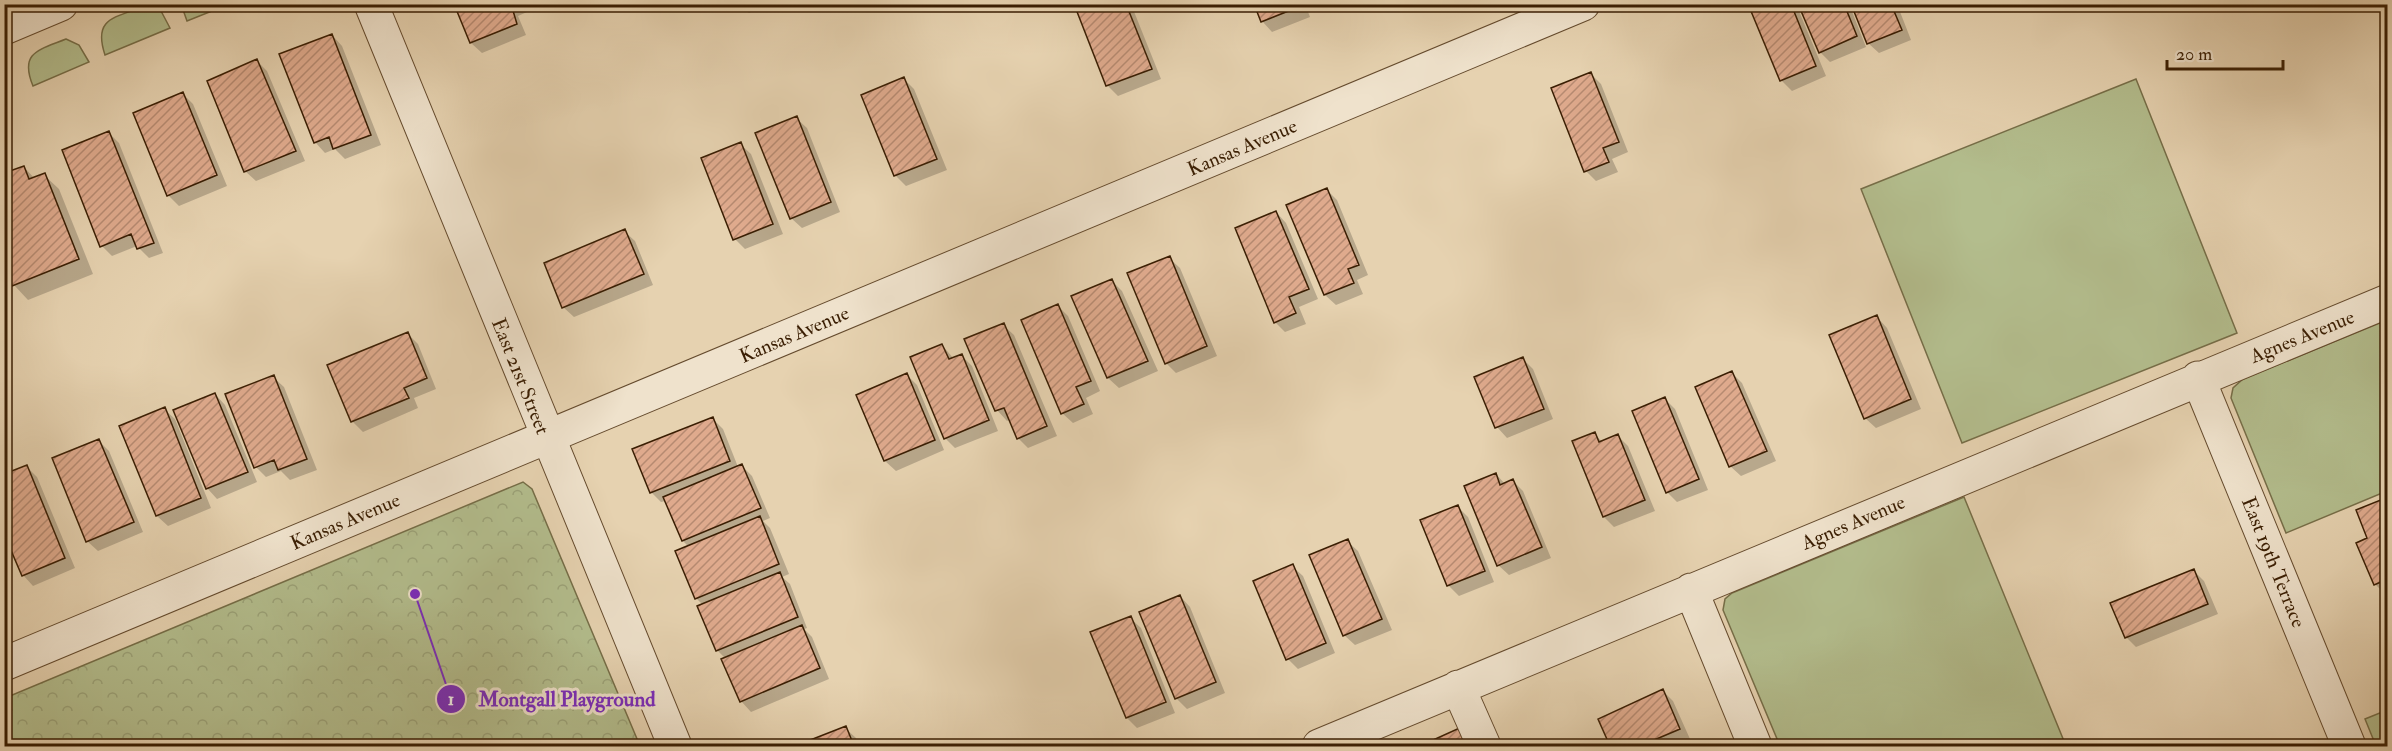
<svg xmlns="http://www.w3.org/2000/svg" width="2392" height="751" font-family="'IM FELL Double Pica',serif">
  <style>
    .grass { fill: #b3bd8d; stroke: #766e48; stroke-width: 1.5 }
    .park { fill: url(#park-crowns); stroke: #766e48; stroke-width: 1.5 }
    .shadow { fill: #0003 }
    .building { fill: url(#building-hatch); stroke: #3a1e03; stroke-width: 1.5 }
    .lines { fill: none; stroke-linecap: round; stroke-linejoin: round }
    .minor-casing { stroke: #654b2e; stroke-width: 35 }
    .minor { stroke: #efe2cc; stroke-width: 33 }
    .labels { text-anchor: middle; stroke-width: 6; stroke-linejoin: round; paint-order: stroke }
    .street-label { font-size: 20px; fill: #3a1e03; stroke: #efe2cc }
    .leader { fill: none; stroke: #7b2cbf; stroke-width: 2 }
    .callout-dot { fill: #7b2cbf; stroke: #efe2cc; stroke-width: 2 }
    .mark-label { font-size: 18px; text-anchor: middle; font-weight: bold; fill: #fff }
    .callout-label { font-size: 21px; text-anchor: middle; font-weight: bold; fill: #7b2cbf; stroke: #efe2cc; stroke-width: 6; stroke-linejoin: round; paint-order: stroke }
  </style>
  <defs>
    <pattern id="park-crowns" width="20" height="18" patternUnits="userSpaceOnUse" patternTransform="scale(1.5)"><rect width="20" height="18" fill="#b3bd8d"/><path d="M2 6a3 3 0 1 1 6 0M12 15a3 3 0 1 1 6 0" fill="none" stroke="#9ba278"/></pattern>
    <pattern id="building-hatch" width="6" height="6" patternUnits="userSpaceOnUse" patternTransform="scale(1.5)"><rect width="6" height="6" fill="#dfaa8d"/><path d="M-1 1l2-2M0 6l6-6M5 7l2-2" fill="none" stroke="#b68a71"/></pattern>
  </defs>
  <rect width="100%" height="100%" fill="#e6d2b0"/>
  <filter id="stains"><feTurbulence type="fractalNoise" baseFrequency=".00333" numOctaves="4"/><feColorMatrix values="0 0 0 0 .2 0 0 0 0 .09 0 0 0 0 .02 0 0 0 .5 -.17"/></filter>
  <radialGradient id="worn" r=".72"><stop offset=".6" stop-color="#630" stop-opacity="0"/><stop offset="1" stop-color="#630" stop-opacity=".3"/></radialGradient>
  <path class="grass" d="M 181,4 L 227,4 L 227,5 L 187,21 Z
    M 147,5 L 161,11 L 170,28 L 105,55 C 92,16 117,18 147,5 Z
    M 66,39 L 79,45 L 89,62 L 33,86 C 19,52 39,50 66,39 Z
    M 2136,79 L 2237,333 L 1962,443 L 1861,189 Z
    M 2387,320 L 2387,491 L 2286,533 L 2231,398 L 2233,388 L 2243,379 Z
    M 1964,497 L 2066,746 L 1780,746 L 1723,610 L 1725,599 L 1732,593 Z
    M 2387,710 L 2387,746 L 2376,746 L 2365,719 Z"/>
  <path class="park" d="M 523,482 L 532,489 L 640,746 L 5,746 L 5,698 Z"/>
  <path class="shadow" d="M 455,4 L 545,4 L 518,16 L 526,35 L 482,53 L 471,43 Z
    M 740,4 L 768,4 L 749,13 Z
    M 1076,4 L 1131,4 L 1161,79 L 1118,96 L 1108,86 Z
    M 1255,4 L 1305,4 L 1310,17 L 1272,32 L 1262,21 Z
    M 1750,4 L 1796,4 L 1826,76 L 1792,91 L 1781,80 Z
    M 1800,4 L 1849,4 L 1866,47 L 1830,62 L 1820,52 Z
    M 1853,4 L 1897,4 L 1911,40 L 1879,53 L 1868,43 Z
    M 332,35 L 342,46 L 381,145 L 345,159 L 335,149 L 325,153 L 315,142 Z
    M 257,61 L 267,71 L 305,161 L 256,181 L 245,171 Z
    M 1591,74 L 1601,84 L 1628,152 L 1612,159 L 1618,172 L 1596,181 L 1586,171 Z
    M 904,79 L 914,89 L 947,170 L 906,186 L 896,176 L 863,95 Z
    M 183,94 L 193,104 L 227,186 L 179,206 L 168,195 Z
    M 796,118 L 807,128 L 840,212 L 802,228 L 791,218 Z
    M 109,133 L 119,143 L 163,253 L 149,258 L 137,246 L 112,256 L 102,246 Z
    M 740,144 L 751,154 L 783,234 L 745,249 L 735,239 Z
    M 24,167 L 35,179 L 44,175 L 59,189 L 93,274 L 28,300 L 14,285 Z
    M 1327,190 L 1337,200 L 1368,275 L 1357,280 L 1363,294 L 1336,305 L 1325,295 L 1288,206 Z
    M 1276,212 L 1286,223 L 1318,299 L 1299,307 L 1306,324 L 1285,332 L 1275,322 Z
    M 624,231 L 635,241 L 653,285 L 574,317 L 563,307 Z
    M 1169,258 L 1180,268 L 1217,356 L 1176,373 L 1166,363 Z
    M 1112,281 L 1122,291 L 1158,371 L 1119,388 L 1108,378 L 1073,297 Z
    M 1058,306 L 1068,316 L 1100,391 L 1086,398 L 1093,414 L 1073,423 L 1062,413 Z
    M 1877,317 L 1887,328 L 1921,409 L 1876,428 L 1865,418 Z
    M 1003,325 L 1014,335 L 1057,436 L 1028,448 L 1018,438 L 1010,419 L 1007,421 L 997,410 Z
    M 408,334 L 418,344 L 436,389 L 414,398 L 418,408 L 363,432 L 352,421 Z
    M 942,345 L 954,359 L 962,356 L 972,366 L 998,431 L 955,448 L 945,438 Z
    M 1523,359 L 1533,369 L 1553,419 L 1507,438 L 1497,427 L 1476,378 Z
    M 1732,373 L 1742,383 L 1776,461 L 1741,476 L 1730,466 Z
    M 907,375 L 917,385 L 944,450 L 896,471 L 885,461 L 858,395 Z
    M 273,377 L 284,387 L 317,470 L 290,480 L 281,471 L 266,477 L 256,467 Z
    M 215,394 L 225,405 L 257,482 L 217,499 L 207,488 Z
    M 1665,399 L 1675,409 L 1708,490 L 1677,502 L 1667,492 Z
    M 164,409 L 175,419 L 211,508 L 168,526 L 157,516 L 121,427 Z
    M 713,419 L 723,429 L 738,467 L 742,466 L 752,476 L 770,518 L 763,521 L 770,528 L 789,574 L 782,577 L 790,584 L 807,628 L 804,629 L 812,637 L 829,679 L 751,712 L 741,701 L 726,659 L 717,650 L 703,605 L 696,598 L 689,547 L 683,541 L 666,501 L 661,502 L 651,492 Z
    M 1594,433 L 1602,442 L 1617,435 L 1628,446 L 1655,511 L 1614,527 L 1604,517 L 1574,442 Z
    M 99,441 L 109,451 L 143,532 L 98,551 L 87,541 Z
    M 27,467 L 37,477 L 75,568 L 33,586 L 23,575 Z
    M 1496,474 L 1505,484 L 1513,481 L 1523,491 L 1551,558 L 1509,575 L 1498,565 Z
    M 2388,498 L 2388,594 L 2386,595 L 2375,584 L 2369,539 Z
    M 1458,507 L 1468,517 L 1494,582 L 1459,596 L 1448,585 Z
    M 1347,541 L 1358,551 L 1392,630 L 1355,645 L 1344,635 Z
    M 1292,566 L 1303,576 L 1335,653 L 1298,669 L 1288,659 Z
    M 2194,571 L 2204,581 L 2218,614 L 2136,647 L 2126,637 Z
    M 1180,596 L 1190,607 L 1225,693 L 1187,709 L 1176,698 Z
    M 1130,618 L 1141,628 L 1175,713 L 1137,728 L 1127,718 Z
    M 1663,691 L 1673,701 L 1690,739 L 1673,746 L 1612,746 L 1599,720 Z
    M 845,728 L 856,738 L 859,746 L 799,746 Z
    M 1464,728 L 1478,746 L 1424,746 L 1424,745 Z"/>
  <path class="building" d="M 511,4 L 517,24 L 470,43 L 454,4 Z
    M 1074,4 L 1126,4 L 1152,69 L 1106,86 Z
    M 1254,4 L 1300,4 L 1301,6 L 1261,22 Z
    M 1748,4 L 1791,4 L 1816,66 L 1780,81 Z
    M 1798,4 L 1844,4 L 1857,36 L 1819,53 Z
    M 1851,4 L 1891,4 L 1902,30 L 1867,44 Z
    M 332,34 L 371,135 L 333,149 L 329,137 L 314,143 L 279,54 Z
    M 257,59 L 296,151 L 244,172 L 207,81 Z
    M 1591,72 L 1619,142 L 1603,148 L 1609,162 L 1584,172 L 1551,88 Z
    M 904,77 L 937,159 L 894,176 L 861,95 Z
    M 183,92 L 217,175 L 167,196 L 133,113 Z
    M 797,116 L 831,202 L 790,219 L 755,133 Z
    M 109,131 L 154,243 L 137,249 L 131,234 L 100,247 L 62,150 Z
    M 741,142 L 773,224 L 733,240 L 701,158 Z
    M 24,166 L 29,179 L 45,173 L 79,259 L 12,286 L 4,266 L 4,173 Z
    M 1327,188 L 1359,265 L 1348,269 L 1354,283 L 1324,295 L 1286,205 Z
    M 1276,211 L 1309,289 L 1289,297 L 1296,313 L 1274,323 L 1235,228 Z
    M 625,229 L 644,274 L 562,308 L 544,263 Z
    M 1170,256 L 1207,346 L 1165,364 L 1127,273 Z
    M 1112,279 L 1148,361 L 1107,378 L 1071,296 Z
    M 1058,304 L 1091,381 L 1076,387 L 1084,404 L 1061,414 L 1021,320 Z
    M 1877,315 L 1911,399 L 1864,419 L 1829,335 Z
    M 1004,323 L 1047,426 L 1017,439 L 1004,408 L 995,411 L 964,339 Z
    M 408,332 L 427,378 L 404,388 L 409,398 L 351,422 L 327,365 Z
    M 942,344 L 949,359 L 962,354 L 989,420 L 944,439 L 910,357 Z
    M 1523,357 L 1544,409 L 1495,428 L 1474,377 Z
    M 1732,371 L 1767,451 L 1729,467 L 1695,387 Z
    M 907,373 L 935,440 L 884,461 L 856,395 Z
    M 274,375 L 307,459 L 278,470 L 274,460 L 254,468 L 225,394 Z
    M 215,393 L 248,472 L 206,489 L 173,410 Z
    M 1665,397 L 1699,479 L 1666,493 L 1632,411 Z
    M 165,407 L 201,498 L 156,516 L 119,426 Z
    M 713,417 L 730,461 L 650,493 L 632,449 Z
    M 1595,432 L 1599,442 L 1618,434 L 1645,500 L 1603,517 L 1572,441 Z
    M 99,439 L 134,522 L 86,542 L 52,458 Z
    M 742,464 L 761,508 L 682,541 L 663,497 Z
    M 27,465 L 65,558 L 22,576 L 4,534 L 4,474 Z
    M 1496,473 L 1500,485 L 1513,479 L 1542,547 L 1497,566 L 1464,486 Z
    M 2388,497 L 2388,579 L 2374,585 L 2356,543 L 2367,538 L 2356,510 Z
    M 1458,505 L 1485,571 L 1447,586 L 1420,520 Z
    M 760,516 L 779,564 L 695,599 L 675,551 Z
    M 1348,539 L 1382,619 L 1343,636 L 1309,555 Z
    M 1293,564 L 1326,643 L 1286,660 L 1253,581 Z
    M 2194,569 L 2208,604 L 2125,638 L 2110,603 Z
    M 780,572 L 798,617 L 716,651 L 697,606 Z
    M 1180,595 L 1216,682 L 1175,699 L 1139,612 Z
    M 1131,616 L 1166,702 L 1126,718 L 1090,632 Z
    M 802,625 L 820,668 L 740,702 L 721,659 Z
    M 1663,689 L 1680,729 L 1640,746 L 1610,746 L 1598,719 Z
    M 846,726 L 854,746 L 795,746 Z
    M 1464,726 L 1473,746 L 1422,746 L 1422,745 Z"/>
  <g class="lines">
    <defs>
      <path id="minor" d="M 371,4 L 675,746
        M 4,28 L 61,4
        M 2198,378 L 2349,746
        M 1691,590 L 1755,746
        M 4,664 L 1583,4
        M 1458,687 L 1484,746
        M 1319,746 L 2388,301"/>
    </defs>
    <use href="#minor" class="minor-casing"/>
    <use href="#minor" class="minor"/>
  </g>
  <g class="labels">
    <g class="street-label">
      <text transform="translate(1242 147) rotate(-23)" y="7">Kansas Avenue</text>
      <text transform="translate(794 334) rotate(-23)" y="7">Kansas Avenue</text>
      <text transform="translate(2302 336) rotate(-22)" y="7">Agnes Avenue</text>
      <text transform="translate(521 376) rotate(68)" y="7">East 21st Street</text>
      <text transform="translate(345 521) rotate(-23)" y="7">Kansas Avenue</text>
      <text transform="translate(1853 522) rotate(-23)" y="7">Agnes Avenue</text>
      <text transform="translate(2274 562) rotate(68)" y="7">East 19th Terrace</text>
    </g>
  </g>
  <path class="leader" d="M415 594L451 699"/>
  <g class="callout-dot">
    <circle cx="415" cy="594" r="6"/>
    <circle cx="451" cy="699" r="15"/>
  </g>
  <g class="mark-label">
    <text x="451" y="705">1</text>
  </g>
  <g class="callout-label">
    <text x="567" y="706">Montgall Playground</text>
  </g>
  <rect width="2392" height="751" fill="none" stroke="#e6d2b0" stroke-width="24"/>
  <rect x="6" y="6" width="2380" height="739" fill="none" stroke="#3a1e03" stroke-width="3"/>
  <rect x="12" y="12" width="2368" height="727" fill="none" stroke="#3a1e03" stroke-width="1.5"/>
  <path d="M2167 60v9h116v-9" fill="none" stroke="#3a1e03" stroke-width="3"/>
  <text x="2176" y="60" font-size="18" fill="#3a1e03" stroke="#efe2cc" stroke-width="4.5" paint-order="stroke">20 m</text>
  <rect width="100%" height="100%" filter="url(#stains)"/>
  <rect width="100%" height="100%" fill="url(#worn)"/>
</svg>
